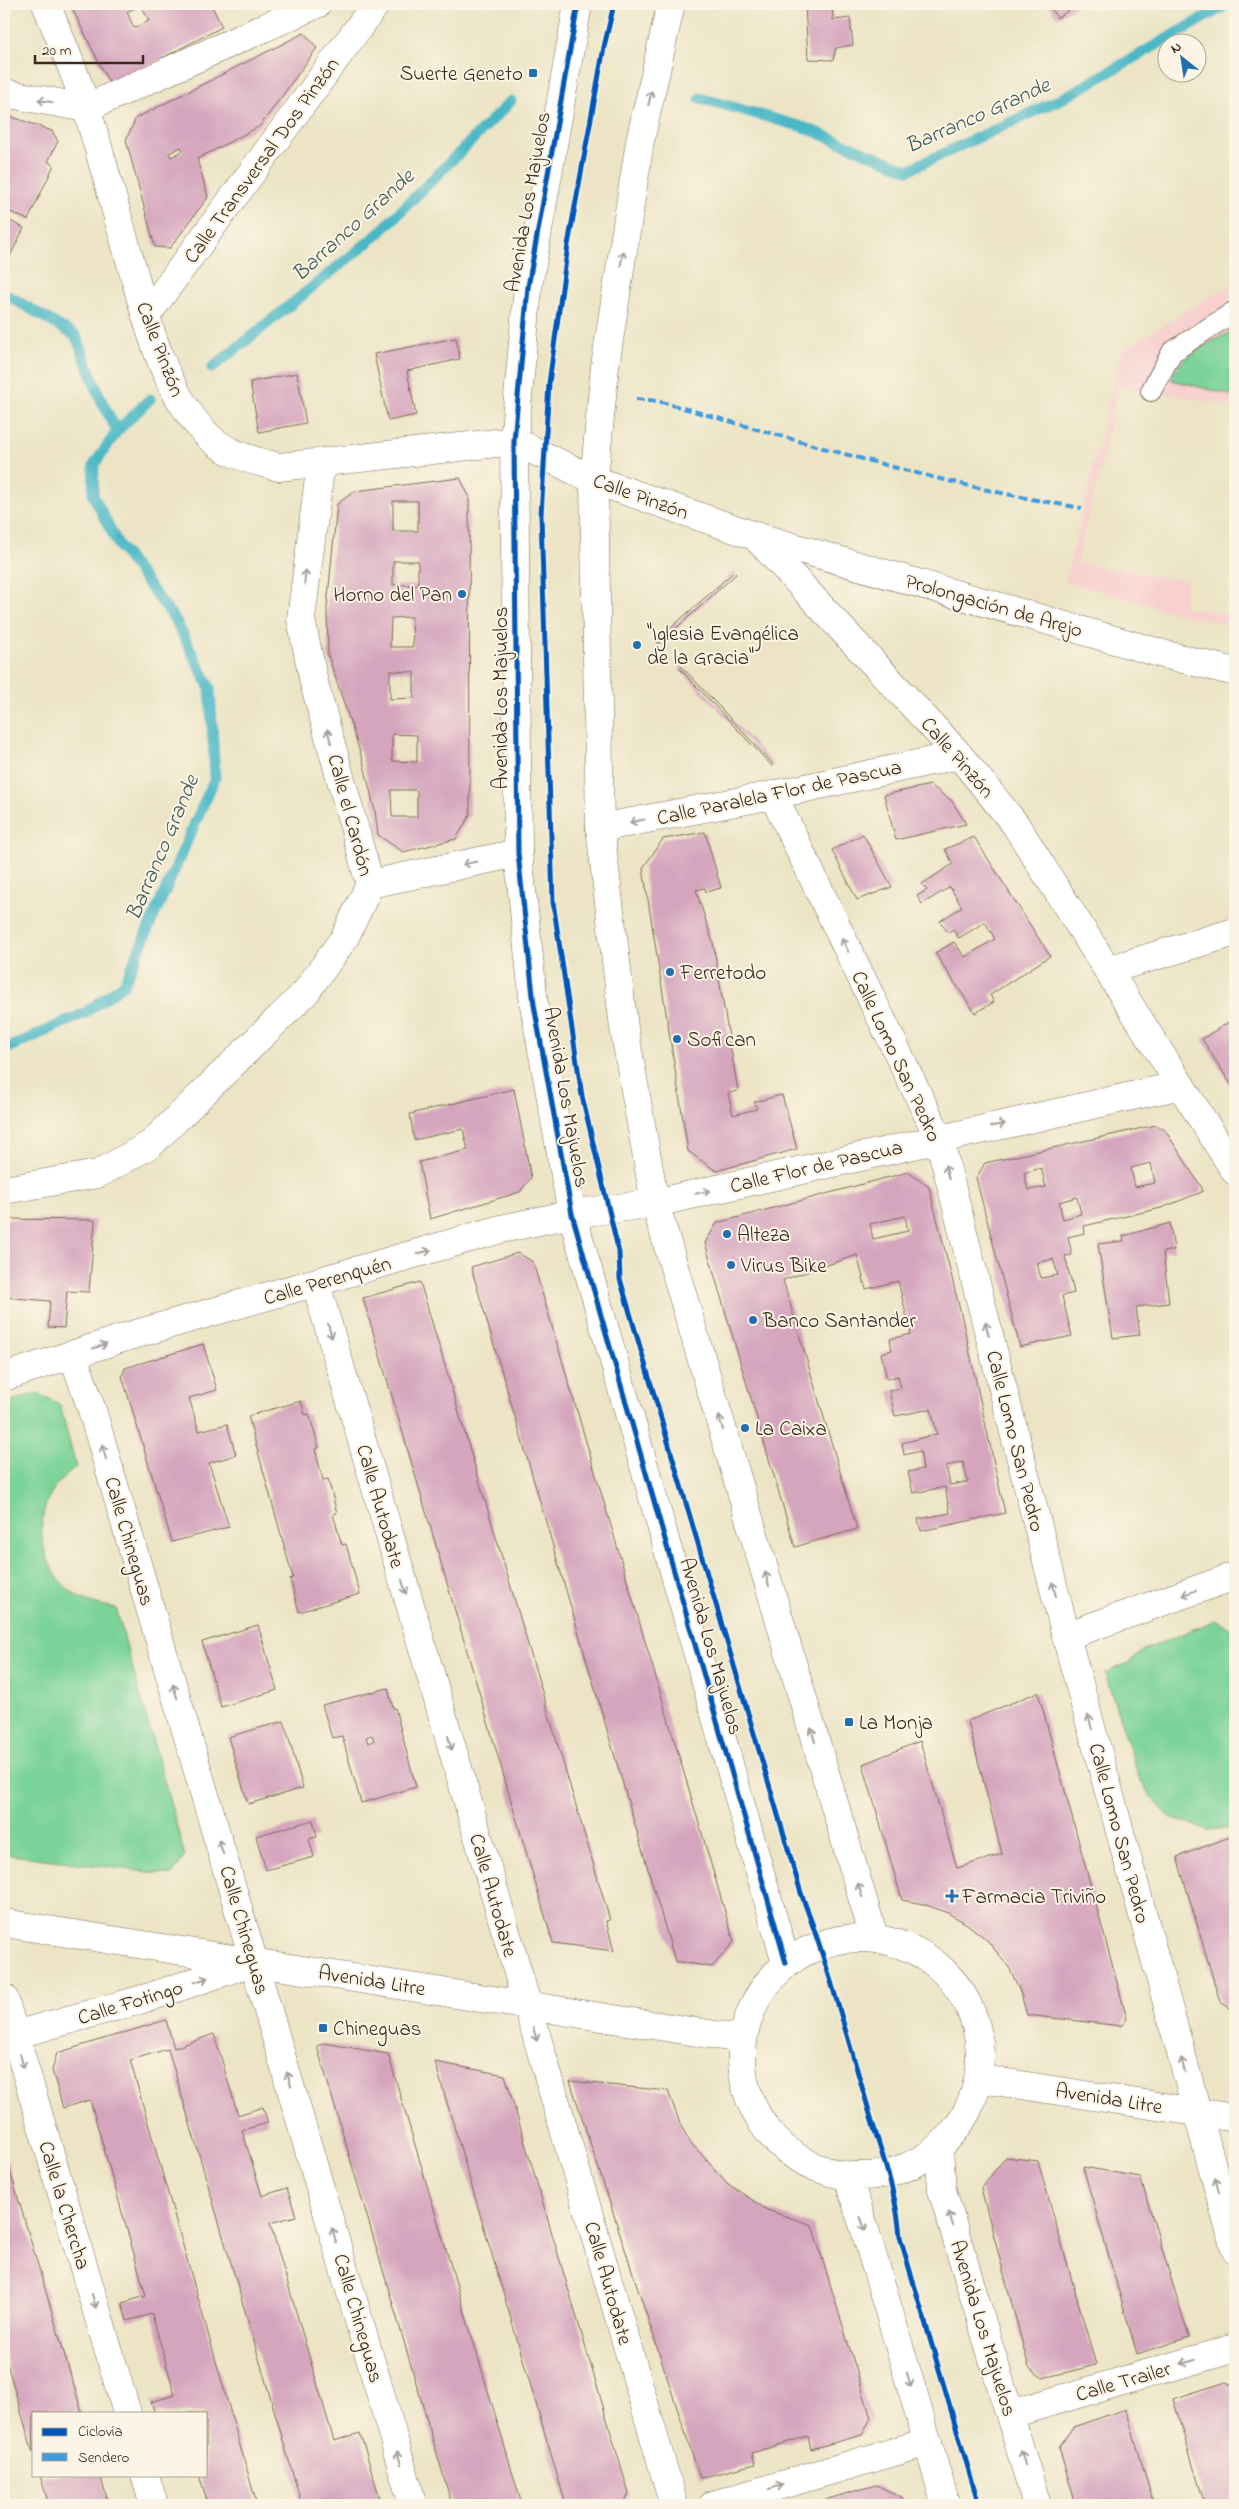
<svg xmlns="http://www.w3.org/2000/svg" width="1239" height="2509" font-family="'Indie Flower',sans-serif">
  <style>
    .built { fill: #f7d0cf }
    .green { fill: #7ad399; stroke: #5a7e5c }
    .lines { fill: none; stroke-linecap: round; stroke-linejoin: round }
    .stream { stroke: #4ab7c6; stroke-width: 11 }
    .building { fill: #d5a5be; fill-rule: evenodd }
    .lane-casing { stroke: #796b58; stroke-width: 22 }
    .street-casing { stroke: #796b58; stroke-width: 29 }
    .secondary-casing { stroke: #796b58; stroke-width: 29 }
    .lane { stroke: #fff; stroke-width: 20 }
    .street { stroke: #fff; stroke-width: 28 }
    .secondary { stroke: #fff; stroke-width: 28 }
    .quiet { stroke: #3f9ce0; stroke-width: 4; stroke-dasharray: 8 4; stroke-linecap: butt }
    .cycleway-casing { stroke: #fcf5e5; stroke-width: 8 }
    .cycleway { stroke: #0057b8; stroke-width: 5 }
    .oneway { stroke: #a79f9a }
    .poi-dot { fill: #1f6fb2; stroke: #fcf5e5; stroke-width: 2 }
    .labels { text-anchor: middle; stroke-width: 4; stroke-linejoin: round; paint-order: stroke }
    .poi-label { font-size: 21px; fill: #3b2a1e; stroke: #fcf5e5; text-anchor: start }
    .street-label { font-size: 21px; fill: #3b2a1e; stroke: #fcf5e5 }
    .water-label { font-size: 22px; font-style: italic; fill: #405b59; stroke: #fcf5e5 }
  </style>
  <rect width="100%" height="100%" fill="#fcf5e5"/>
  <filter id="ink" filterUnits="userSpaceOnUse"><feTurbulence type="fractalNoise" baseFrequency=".02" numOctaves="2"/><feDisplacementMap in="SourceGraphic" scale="10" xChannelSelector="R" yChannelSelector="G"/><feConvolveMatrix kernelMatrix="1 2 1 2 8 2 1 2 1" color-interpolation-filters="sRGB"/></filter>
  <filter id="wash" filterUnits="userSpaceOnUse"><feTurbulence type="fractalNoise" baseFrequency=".0096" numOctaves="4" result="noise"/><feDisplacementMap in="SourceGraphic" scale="20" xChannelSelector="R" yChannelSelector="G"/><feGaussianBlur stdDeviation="1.12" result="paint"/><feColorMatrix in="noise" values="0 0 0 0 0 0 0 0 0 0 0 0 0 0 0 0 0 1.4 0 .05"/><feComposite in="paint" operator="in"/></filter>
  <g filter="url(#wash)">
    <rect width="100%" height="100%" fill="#ece4c5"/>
    <path class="built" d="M 1235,282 L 1235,329 L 1172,380 L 1235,396 L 1235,406 L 1117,386 L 1104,455 L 1077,563 L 1187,581 L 1183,607 L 1235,616 L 1235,625 L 1187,616 L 1065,581 L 1121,351 Z"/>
    <path class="green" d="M 1235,329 L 1235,396 L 1172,380 C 1173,358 1217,340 1235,329 Z
      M 38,1393 L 60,1405 L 76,1467 C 71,1472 64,1477 59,1482 C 31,1514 39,1563 69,1590 C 82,1602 100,1605 116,1608 L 185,1856 L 172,1875 L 4,1854 L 4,1403 Z
      M 1216,1620 L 1235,1630 L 1235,1828 L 1208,1830 L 1170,1817 L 1150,1796 L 1139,1777 L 1105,1673 L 1128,1663 L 1144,1650 Z"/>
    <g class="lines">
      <path class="stream" d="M 700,98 L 806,128 L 908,170 L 1065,97 L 1228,4
        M 4,293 L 76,336 L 101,400 L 117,431
        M 212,368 L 377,235 L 511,101
        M 4,1050 L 85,1013 L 124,984 L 215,778 L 210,688 L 176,621 L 119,546 L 93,495 L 94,465 L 117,431 L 150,399"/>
    </g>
    <g id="blocks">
      <path class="building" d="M 70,4 L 211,4 L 222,27 L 110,85 ZM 141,5 L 149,21 L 134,28 L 127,12 Z
        M 805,4 L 832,4 L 833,20 L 850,18 L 853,45 L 836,48 L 833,60 L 808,59 Z
        M 1048,4 L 1079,4 L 1057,18 Z
        M 304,33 L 317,48 L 260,126 L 197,159 L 208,197 L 170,248 L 155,247 L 126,140 L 136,118 ZM 181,147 L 183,151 L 171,157 L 169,153 Z
        M 4,114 L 52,131 L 58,141 L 48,162 L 54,165 L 28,220 L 4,209 Z
        M 4,218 L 24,228 L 4,268 Z
        M 456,338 L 460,359 L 407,371 L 416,415 L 388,421 L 374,354 Z
        M 297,373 L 306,423 L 259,432 L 250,382 Z
        M 460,478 L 469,496 L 470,815 L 456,839 L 403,852 L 378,835 L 375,811 L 363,761 L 328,655 L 327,607 L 337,504 L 355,491 ZM 393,501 L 418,501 L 418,531 L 393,531 ZM 393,561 L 418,561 L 418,585 L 393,585 ZM 412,617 L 413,647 L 390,647 L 391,618 ZM 390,671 L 414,672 L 414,698 L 390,699 ZM 392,734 L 417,735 L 417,762 L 392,761 ZM 391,790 L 417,790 L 417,817 L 392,817 Z
        M 734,572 L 736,574 L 659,644 L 656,641 Z
        M 681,666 L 774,765 L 772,766 L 679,668 Z
        M 930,785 L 952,801 L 966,824 L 896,840 L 884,795 Z
        M 705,832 L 721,888 L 706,892 L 705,888 L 696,890 L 713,943 L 738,1091 L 728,1093 L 733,1115 L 757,1109 L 754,1102 L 782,1095 L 797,1149 L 716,1171 L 688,1151 L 643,868 L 663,839 Z
        M 863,834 L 892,887 L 857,900 L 832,850 Z
        M 974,837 L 1050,956 L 990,995 L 994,1002 L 975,1013 L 935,953 L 954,942 L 965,957 L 995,939 L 985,922 L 959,938 L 953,929 L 948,933 L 940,921 L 962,907 L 950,887 L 922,904 L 917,896 L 927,890 L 922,884 L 953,864 L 945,849 Z
        M 1235,1018 L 1235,1091 L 1202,1039 Z
        M 514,1089 L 531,1178 L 520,1192 L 430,1219 L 419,1162 L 468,1150 L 463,1129 L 414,1140 L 410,1114 Z
        M 1156,1125 L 1165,1130 L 1202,1188 L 1202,1192 L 1161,1208 L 1084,1226 L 1085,1233 L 1068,1237 L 1072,1255 L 1065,1256 L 1074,1293 L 1062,1296 L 1072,1336 L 1020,1347 L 976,1178 L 985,1163 ZM 1151,1163 L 1155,1183 L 1135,1187 L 1131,1168 ZM 1041,1168 L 1046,1187 L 1028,1190 L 1024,1173 ZM 1077,1197 L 1081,1214 L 1063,1219 L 1059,1202 ZM 1053,1259 L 1058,1275 L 1041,1278 L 1037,1263 Z
        M 908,1172 L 929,1187 L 963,1322 L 1005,1513 L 921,1531 L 918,1519 L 950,1513 L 945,1487 L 913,1493 L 908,1472 L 923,1469 L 920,1451 L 904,1455 L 902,1443 L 937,1434 L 931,1409 L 895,1416 L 889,1391 L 901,1388 L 898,1376 L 887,1379 L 881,1353 L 892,1350 L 890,1339 L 911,1334 L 898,1281 L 866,1289 L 857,1255 L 783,1280 L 857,1529 L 795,1547 L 705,1243 L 717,1223 ZM 905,1216 L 908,1231 L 873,1239 L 870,1224 ZM 963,1462 L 968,1482 L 950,1485 L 946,1466 Z
        M 4,1219 L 95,1220 L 89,1292 L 67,1291 L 64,1328 L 48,1327 L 50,1301 L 4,1297 Z
        M 1170,1223 L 1174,1250 L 1163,1252 L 1169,1303 L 1136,1307 L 1140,1335 L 1113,1338 L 1098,1244 L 1124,1241 L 1123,1236 Z
        M 518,1253 L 533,1262 L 734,1942 L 712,1967 L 675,1961 L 471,1267 Z
        M 420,1282 L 610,1920 L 606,1921 L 614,1951 L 553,1943 L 363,1298 Z
        M 203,1344 L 217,1390 L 189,1398 L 199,1431 L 227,1424 L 236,1455 L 209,1463 L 229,1527 L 172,1542 L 122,1376 L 125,1368 Z
        M 301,1401 L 305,1415 L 309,1414 L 319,1448 L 315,1449 L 323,1480 L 328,1479 L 337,1513 L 333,1514 L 342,1545 L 346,1544 L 360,1594 L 299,1612 L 290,1579 L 293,1578 L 248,1416 Z
        M 258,1625 L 277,1690 L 221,1707 L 202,1642 Z
        M 388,1688 L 393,1708 L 395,1708 L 416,1787 L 361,1803 L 342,1736 L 332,1738 L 322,1705 ZM 372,1735 L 374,1741 L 368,1743 L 366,1737 Z
        M 1038,1692 L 1127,2019 L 1121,2026 L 1027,2015 L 1020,1991 L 1010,1969 L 987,1940 L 967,1924 L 946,1912 L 923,1904 L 902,1900 L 863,1764 L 920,1741 L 957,1868 L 1002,1854 L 968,1721 Z
        M 284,1721 L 303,1788 L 248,1804 L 228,1737 Z
        M 313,1820 L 317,1837 L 309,1839 L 314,1857 L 266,1870 L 256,1836 Z
        M 1235,1835 L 1235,2008 L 1232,2009 L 1220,2002 L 1177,1857 Z
        M 166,2020 L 174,2048 L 214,2034 L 238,2115 L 263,2107 L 268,2123 L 242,2130 L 262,2196 L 287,2188 L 296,2216 L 270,2223 L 334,2441 L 360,2433 L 382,2505 L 302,2505 L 168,2049 L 130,2060 L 257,2505 L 208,2505 L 199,2475 L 206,2475 L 206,2413 L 155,2413 L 151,2402 L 175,2395 L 152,2314 L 127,2321 L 122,2303 L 146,2296 L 90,2100 L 63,2108 L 52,2070 L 57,2053 Z
        M 324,2043 L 388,2054 L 522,2505 L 452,2505 L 317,2046 Z
        M 435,2062 L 505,2075 L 629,2494 L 625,2501 L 611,2505 L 566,2505 Z
        M 570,2081 L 668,2091 L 681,2126 L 691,2143 L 728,2184 L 767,2210 L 812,2225 L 871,2418 L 862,2435 L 811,2449 L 808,2436 L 752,2453 L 755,2464 L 700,2478 Z
        M 4,2151 L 82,2413 L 34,2413 L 33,2453 L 4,2353 Z
        M 1006,2157 L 1038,2161 L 1096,2365 L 1043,2378 L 1029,2368 L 981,2188 Z
        M 1083,2167 L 1140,2177 L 1189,2337 L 1137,2354 Z
        M 1226,2382 L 1235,2386 L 1235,2505 L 1205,2505 L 1173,2399 Z
        M 1126,2409 L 1154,2505 L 1076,2505 L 1059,2447 L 1073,2427 Z
        M 40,2475 L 100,2475 L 109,2505 L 49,2505 Z
        M 876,2485 L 902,2497 L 905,2505 L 807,2505 Z"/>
    </g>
  </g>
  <g filter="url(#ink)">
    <use href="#blocks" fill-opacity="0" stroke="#796b58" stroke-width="1"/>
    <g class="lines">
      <defs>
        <path id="lane" d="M 1151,391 L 1172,352 L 1235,311"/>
        <path id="street" d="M 46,4 C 60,39 76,74 87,110 C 103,162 117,215 132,267 C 148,325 163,387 204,432 C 224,454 251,460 279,467 L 514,441 L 594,480 L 755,536 L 959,755 L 1015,824 L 1235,1171
          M 4,93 L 86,108 L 317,4
          M 146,316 L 376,4
          M 755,536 L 1163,654 L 1235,672
          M 773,795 L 939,1138 L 1066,1636 L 1235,2249
          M 600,828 L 773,795 L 959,755
          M 370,884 L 518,853
          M 1108,970 L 1235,932
          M 4,1190 L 98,1174 L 151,1144 L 305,993 L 345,937 L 370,884 L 314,683 L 301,619 L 321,462
          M 316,1284 L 674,2505
          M 73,1355 L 92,1410 L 413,2505
          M 4,1377 L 129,1336 L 501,1229 L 572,1214 L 655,1203 L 1181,1085
          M 1066,1636 L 1235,1576
          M 4,1923 L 741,2039
          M 4,1998 L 127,2413
          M 4,2038 L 150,1997 L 250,1963
          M 982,2079 L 1235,2118
          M 1010,2414 L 1235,2348
          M 145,2475 L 154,2505
          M 713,2505 L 928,2442"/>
        <path id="secondary" d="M 578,4 L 528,287 L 514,441 L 518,853 L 534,1005 L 572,1214 L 786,1963
          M 671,4 L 640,141 L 605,366 L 594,480 L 600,828 L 624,1028 L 655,1203 L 874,1937
          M742 2057a119 119 0 1 1 238 0a119 119 0 1 1-238 0Z
          M 939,2149 L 942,2190 L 1037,2505
          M 848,2178 L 865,2230 L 946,2505"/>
      </defs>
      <use href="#lane" class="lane-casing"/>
      <use href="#street" class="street-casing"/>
      <use href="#secondary" class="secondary-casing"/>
      <use href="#lane" class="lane"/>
      <use href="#street" class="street"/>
      <use href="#secondary" class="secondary"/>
      <path class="quiet" d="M 636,399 L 658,401 C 798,440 938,485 1082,508"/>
      <defs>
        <path id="cycleway" d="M 578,4 L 528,287 L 514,441 L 518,853 L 534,1005 L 572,1214 L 786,1963
          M 614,4 L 604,47 L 568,245 L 549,383 L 541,515 L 553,902 L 582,1096 L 619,1253 L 620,1279 L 801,1893 C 827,1962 846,2033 867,2104 C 879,2147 897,2192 900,2237 L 979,2505"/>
      </defs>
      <use href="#cycleway" class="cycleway-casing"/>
      <use href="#cycleway" class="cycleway"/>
    </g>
    <defs><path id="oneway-shaft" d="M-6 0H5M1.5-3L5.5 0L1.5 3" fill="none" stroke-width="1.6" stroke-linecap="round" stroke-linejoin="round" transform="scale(1.25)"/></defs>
    <g class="oneway">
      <use href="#oneway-shaft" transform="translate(650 98) rotate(-77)"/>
      <use href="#oneway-shaft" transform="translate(45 101) rotate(-170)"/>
      <use href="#oneway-shaft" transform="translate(622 258) rotate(-81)"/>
      <use href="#oneway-shaft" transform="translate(305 577) rotate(-85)"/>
      <use href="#oneway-shaft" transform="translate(329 736) rotate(-106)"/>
      <use href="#oneway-shaft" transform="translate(637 821) rotate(169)"/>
      <use href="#oneway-shaft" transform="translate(470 863) rotate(168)"/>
      <use href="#oneway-shaft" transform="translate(845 945) rotate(-116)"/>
      <use href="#oneway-shaft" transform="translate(998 1125) rotate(-12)"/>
      <use href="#oneway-shaft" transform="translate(947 1172) rotate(-104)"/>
      <use href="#oneway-shaft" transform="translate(703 1192) rotate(-13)"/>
      <use href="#oneway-shaft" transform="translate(424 1252) rotate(-16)"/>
      <use href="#oneway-shaft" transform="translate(987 1329) rotate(-104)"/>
      <use href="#oneway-shaft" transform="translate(330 1331) rotate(74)"/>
      <use href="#oneway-shaft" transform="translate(100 1346) rotate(-19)"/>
      <use href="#oneway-shaft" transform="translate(721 1423) rotate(-106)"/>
      <use href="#oneway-shaft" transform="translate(104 1452) rotate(-106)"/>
      <use href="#oneway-shaft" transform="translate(767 1579) rotate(-106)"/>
      <use href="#oneway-shaft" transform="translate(404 1587) rotate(74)"/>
      <use href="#oneway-shaft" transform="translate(1054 1589) rotate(-105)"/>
      <use href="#oneway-shaft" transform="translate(1189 1593) rotate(160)"/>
      <use href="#oneway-shaft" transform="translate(175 1691) rotate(-107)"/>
      <use href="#oneway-shaft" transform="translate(1090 1722) rotate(-105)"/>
      <use href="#oneway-shaft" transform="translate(813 1735) rotate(-106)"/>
      <use href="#oneway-shaft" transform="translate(450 1743) rotate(74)"/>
      <use href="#oneway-shaft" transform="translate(221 1847) rotate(-107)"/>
      <use href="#oneway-shaft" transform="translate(860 1890) rotate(-107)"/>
      <use href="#oneway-shaft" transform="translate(201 1980) rotate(-19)"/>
      <use href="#oneway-shaft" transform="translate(535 2034) rotate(74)"/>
      <use href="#oneway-shaft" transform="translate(22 2061) rotate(73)"/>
      <use href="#oneway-shaft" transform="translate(1183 2065) rotate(-105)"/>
      <use href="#oneway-shaft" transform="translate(289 2079) rotate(-106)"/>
      <use href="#oneway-shaft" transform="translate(1217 2185) rotate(-106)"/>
      <use href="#oneway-shaft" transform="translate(951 2219) rotate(-107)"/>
      <use href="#oneway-shaft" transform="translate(863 2224) rotate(71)"/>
      <use href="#oneway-shaft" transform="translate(334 2235) rotate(-106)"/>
      <use href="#oneway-shaft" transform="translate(94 2301) rotate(73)"/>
      <use href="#oneway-shaft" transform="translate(1188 2362) rotate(164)"/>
      <use href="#oneway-shaft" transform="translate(909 2380) rotate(74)"/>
      <use href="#oneway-shaft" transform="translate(399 2458) rotate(-106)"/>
      <use href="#oneway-shaft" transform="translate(1023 2458) rotate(-106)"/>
      <use href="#oneway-shaft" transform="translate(776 2487) rotate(-16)"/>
    </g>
  </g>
  <g class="poi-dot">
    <rect x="528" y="68" width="10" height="10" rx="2.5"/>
    <circle cx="462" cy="594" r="5"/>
    <circle cx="637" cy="645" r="5"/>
    <circle cx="670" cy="972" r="5"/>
    <circle cx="677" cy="1039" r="5"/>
    <circle cx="727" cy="1234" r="5"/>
    <circle cx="731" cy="1265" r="5"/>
    <circle cx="753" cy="1320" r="5"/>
    <circle cx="745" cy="1428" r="5"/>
    <rect x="844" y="1717" width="10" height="10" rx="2.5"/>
    <path d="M949.5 1888.5h5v5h5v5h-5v5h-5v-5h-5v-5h5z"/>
    <rect x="318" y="2023" width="10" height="10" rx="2.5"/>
  </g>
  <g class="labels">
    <g class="poi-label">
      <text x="523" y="80" text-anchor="end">Suerte Geneto</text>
      <text x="452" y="601" text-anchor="end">Horno del Pan</text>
      <text x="647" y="640">"Iglesia Evangélica<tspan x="647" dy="24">de la Gracia"</tspan></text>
      <text x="680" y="979">Ferretodo</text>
      <text x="687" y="1046">Sofican</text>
      <text x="737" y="1241">Alteza</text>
      <text x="741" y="1272">Virus Bike</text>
      <text x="763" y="1327">Banco Santander</text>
      <text x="755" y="1435">La Caixa</text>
      <text x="859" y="1729">La Monja</text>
      <text x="962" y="1903">Farmacia Triviño</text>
      <text x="333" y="2035">Chineguas</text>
    </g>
    <g class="street-label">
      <text transform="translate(261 160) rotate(-54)" y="7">Calle Transversal Dos Pinzón</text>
      <text transform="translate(527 202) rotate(-80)" y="7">Avenida Los Majuelos</text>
      <text transform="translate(161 349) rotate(69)" y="7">Calle Pinzón</text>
      <text transform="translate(641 496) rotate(20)" y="7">Calle Pinzón</text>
      <text transform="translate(994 605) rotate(16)" y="7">Prolongación de Arejo</text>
      <text transform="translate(500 698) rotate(-90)" y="7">Avenida Los Majuelos</text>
      <text transform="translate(958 757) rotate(49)" y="7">Calle Pinzón</text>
      <text transform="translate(779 792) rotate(-12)" y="7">Calle Paralela Flor de Pascua</text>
      <text transform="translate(351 815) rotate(75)" y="7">Calle el Cardón</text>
      <text transform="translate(897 1056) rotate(65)" y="7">Calle Lomo San Pedro</text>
      <text transform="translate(567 1097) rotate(80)" y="7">Avenida Los Majuelos</text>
      <text transform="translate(816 1166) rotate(-13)" y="7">Calle Flor de Pascua</text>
      <text transform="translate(327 1280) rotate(-16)" y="7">Calle Perenquén</text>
      <text transform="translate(1016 1441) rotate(76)" y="7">Calle Lomo San Pedro</text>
      <text transform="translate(381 1506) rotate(74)" y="7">Calle Autodate</text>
      <text transform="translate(130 1541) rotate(74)" y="7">Calle Chineguas</text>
      <text transform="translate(712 1646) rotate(74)" y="7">Avenida Los Majuelos</text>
      <text transform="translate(1120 1833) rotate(75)" y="7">Calle Lomo San Pedro</text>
      <text transform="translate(494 1895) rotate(74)" y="7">Calle Autodate</text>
      <text transform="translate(245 1930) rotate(74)" y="7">Calle Chineguas</text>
      <text transform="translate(372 1980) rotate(9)" y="7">Avenida Litre</text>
      <text transform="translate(130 2002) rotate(-17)" y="7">Calle Fotingo</text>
      <text transform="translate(1109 2098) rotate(9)" y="7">Avenida Litre</text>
      <text transform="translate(65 2205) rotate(73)" y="7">Calle la Chercha</text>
      <text transform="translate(609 2283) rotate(74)" y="7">Calle Autodate</text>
      <text transform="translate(359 2318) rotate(74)" y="7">Calle Chineguas</text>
      <text transform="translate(984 2328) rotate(73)" y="7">Avenida Los Majuelos</text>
      <text transform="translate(1123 2381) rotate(-16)" y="7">Calle Trailer</text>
    </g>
    <g class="water-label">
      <text transform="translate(977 114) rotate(-24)" y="8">Barranco Grande</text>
      <text transform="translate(352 224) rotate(-42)" y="8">Barranco Grande</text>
      <text transform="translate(161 847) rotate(-67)" y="8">Barranco Grande</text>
    </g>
  </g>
  <rect width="1239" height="2509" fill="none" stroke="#fcf5e5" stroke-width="20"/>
  <rect x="32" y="2412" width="175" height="65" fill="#fcf5e5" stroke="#afa495"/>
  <rect x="42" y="2428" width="25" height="8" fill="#0057b8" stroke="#afa495"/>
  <text x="78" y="2436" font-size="15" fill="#3b2a1e">Ciclovía</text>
  <rect x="42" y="2453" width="25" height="8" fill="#3f9ce0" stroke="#afa495"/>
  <text x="78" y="2462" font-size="15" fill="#3b2a1e">Sendero</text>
  <g transform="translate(1182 58) rotate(330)"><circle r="24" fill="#fcf5e5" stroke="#afa495"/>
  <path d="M0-4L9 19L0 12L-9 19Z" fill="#1f6fb2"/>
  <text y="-8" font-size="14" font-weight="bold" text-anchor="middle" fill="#3b2a1e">N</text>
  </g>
  <path d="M35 55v8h108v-8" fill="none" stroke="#3b2a1e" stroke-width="2.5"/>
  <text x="42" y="55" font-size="15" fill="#3b2a1e" stroke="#fcf5e5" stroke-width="4" paint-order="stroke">20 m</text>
</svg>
